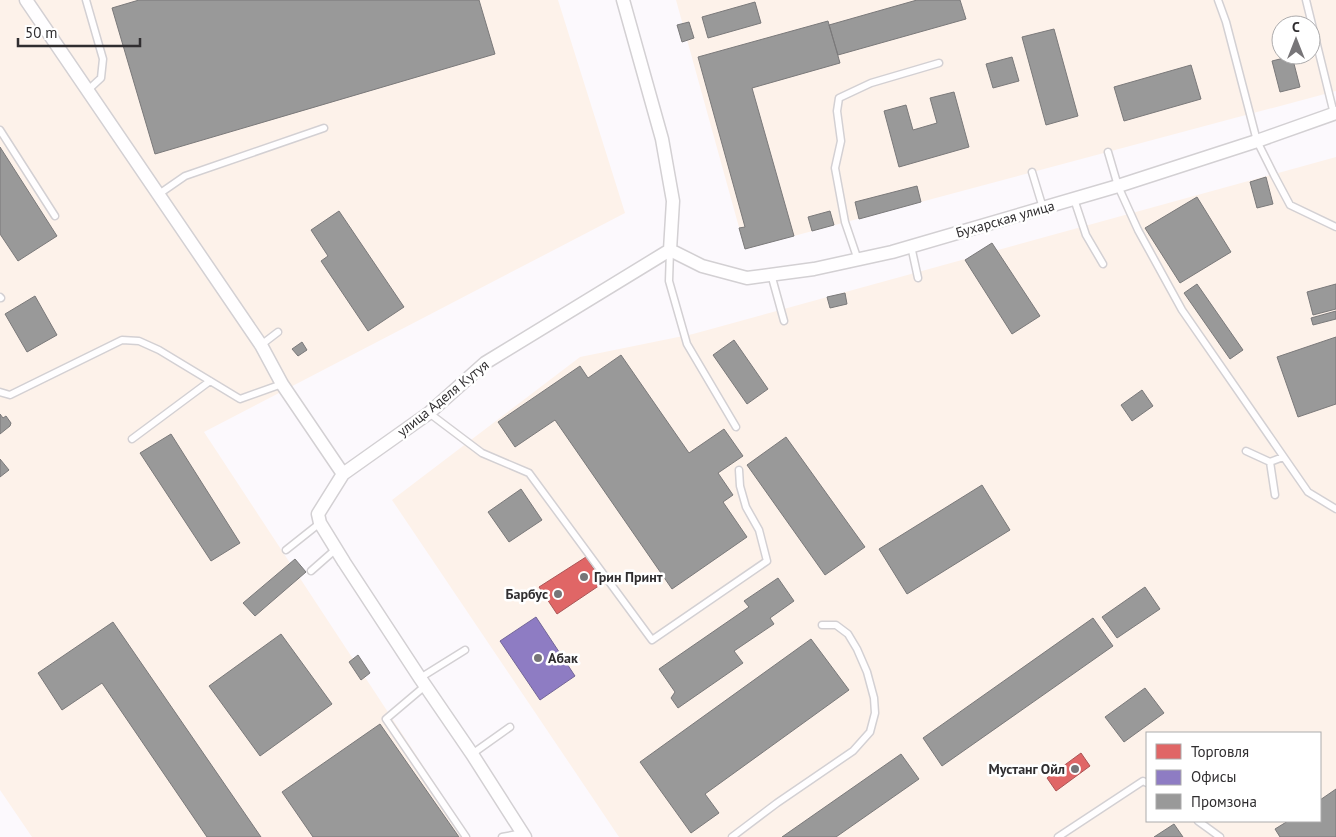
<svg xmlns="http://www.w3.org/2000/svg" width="1336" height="837" font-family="'PT Sans',sans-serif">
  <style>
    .industrial { fill: #fdf2ea; fill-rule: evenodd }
    .shops { fill: #e06666; stroke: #ab5556 }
    .offices { fill: #8e7cc3; stroke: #726597 }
    .industry { fill: #999; stroke: #7a797a }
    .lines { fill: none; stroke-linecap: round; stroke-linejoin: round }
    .lane-casing { stroke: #d3d0d3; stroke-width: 9 }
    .street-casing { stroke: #d3d0d3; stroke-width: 15 }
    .lane { stroke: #fffeff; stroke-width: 6 }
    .street { stroke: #fffeff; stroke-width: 12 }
    .poi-dot { fill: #777578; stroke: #fff; stroke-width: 2 }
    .labels { text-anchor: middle; stroke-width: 5; stroke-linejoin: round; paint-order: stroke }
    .street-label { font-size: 14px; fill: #302e30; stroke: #fff }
    .poi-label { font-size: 14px; font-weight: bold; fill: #302e30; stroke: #fff; text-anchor: start }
  </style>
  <rect width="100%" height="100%" fill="#fcf9fd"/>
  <path class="industrial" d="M 0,0 L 558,0 L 625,213 L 204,432 L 470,837 L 32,837 L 0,790 Z
    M 676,0 L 1336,0 L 1336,91 L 745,249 ZM 1281,25 L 1311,25 L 1311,55 L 1281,55 Z
    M 1336,157 L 1336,837 L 619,837 L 392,500 L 580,357 L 693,334 ZM 1147,733 L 1320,733 L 1320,821 L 1147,821 Z"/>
  <path class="shops" d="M 586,557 L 603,583 L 557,614 L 539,587 Z
    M 1081,753 L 1090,766 L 1056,791 L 1047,778 Z"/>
  <path class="offices" d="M 536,617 L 575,676 L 540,700 L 500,641 Z"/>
  <path class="industry" d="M 139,0 L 479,0 L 495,54 L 155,154 L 112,8 Z
    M 917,0 L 960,0 L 966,19 L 838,55 L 829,25 Z
    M 755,2 L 761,23 L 708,38 L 702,17 Z
    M 828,21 L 840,63 L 752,88 L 794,236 L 745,249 L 739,228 L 745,227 L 698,57 Z
    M 689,22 L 694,38 L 682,42 L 677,25 Z
    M 1054,29 L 1078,116 L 1046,125 L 1022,37 Z
    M 1292,56 L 1300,87 L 1280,92 L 1272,61 Z
    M 1012,57 L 1019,81 L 993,88 L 986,64 Z
    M 1191,65 L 1201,99 L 1124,121 L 1114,87 Z
    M 954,92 L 969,147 L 899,167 L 884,111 L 906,105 L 913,130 L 937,123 L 930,98 Z
    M 0,147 L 57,236 L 18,261 L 0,234 Z
    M 1266,177 L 1273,204 L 1257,208 L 1250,182 Z
    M 917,186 L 921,202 L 859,219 L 855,202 Z
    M 1197,197 L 1231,252 L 1180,283 L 1145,228 Z
    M 339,211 L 404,307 L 368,331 L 321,261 L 328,256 L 311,230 Z
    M 830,211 L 834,225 L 812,231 L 808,217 Z
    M 992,243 L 1040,316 L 1012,334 L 965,260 Z
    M 1197,284 L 1243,350 L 1230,359 L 1184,293 Z
    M 1336,284 L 1336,309 L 1313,315 L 1307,292 Z
    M 845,293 L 847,304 L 830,308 L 827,297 Z
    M 35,296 L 57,335 L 27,352 L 5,314 Z
    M 1336,311 L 1336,319 L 1313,325 L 1311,318 Z
    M 1336,337 L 1336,404 L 1298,417 L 1277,357 Z
    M 734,340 L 768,389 L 747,404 L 713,355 Z
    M 302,342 L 307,350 L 298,356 L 292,349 Z
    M 621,355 L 689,453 L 724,429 L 743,456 L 718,473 L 733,495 L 723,502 L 747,537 L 672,589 L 555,420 L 515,447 L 498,422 L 580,366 L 588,378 Z
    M 1142,390 L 1153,406 L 1132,421 L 1121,405 Z
    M 0,414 L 3,418 L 6,416 L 11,423 L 10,426 L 0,434 Z
    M 171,434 L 240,543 L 211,561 L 140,453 Z
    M 786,437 L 865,547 L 825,575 L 747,465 Z
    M 0,459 L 9,470 L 0,477 Z
    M 982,485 L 1010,530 L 907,594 L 879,549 Z
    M 521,489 L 542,520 L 509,542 L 488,512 Z
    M 295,559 L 306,572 L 255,616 L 243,603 Z
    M 778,578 L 794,601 L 770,618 L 774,624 L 734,651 L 743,663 L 678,708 L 671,698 L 675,692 L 659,669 L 749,607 L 744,601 Z
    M 1145,587 L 1160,609 L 1117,638 L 1102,617 Z
    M 1093,618 L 1113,646 L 942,766 L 923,738 Z
    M 113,622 L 261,837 L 207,837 L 102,683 L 62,710 L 38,673 Z
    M 281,634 L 332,704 L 260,756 L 209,686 Z
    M 811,639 L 849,690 L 705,794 L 719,813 L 691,833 L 640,762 Z
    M 358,655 L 370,673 L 361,680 L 349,662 Z
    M 1145,688 L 1164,713 L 1124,742 L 1105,717 Z
    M 380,724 L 459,837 L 313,837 L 282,792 Z
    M 901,754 L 919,779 L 836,837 L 782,837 Z
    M 1336,789 L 1336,837 L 1280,837 L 1275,829 L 1288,821 L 1320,821 L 1320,800 Z
    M 1174,824 L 1183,837 L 1154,837 Z"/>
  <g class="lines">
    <defs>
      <path id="lane" d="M 86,0 L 103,59 L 101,78 L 88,90
        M 1218,0 L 1226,22 L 1257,141 L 1274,175 L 1290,205 L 1336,227
        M 1306,0 L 1334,114
        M 0,130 L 55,216
        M 1108,152 L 1118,186 L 1138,230 L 1182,310 L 1308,492 L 1336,509
        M 1032,172 L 1043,208
        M 159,194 L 185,176 L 324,128
        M 1074,199 L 1086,235 L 1103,264
        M 911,246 L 918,278
        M 670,250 L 669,281 L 687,344 L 736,427
        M 858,260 L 845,222 L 835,168 L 841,141 L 837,111 L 839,98 L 871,83 L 939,63
        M 771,274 L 784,321
        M 0,297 L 1,298
        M 261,345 L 278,332
        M 0,392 L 10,395 L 122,340 L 139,341 L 159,350 L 240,399 L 282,384
        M 429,413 L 482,453 L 529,473 L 652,640 L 767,561 L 759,530 L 746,507 L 740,486 L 739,470
        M 132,439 L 210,381
        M 1246,451 L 1270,462 L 1283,457
        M 1270,462 L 1275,495
        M 286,550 L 320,523
        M 311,571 L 336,549
        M 420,678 L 465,650
        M 425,686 L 386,719 L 466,837
        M 472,754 L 510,727
        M 1198,821 L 1220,837
        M 502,837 L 523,833
        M 732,837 L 777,803 L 853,751 L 870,732 L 875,713 L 874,698 L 867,672 L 857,649 L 848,634 L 836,625 L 822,625
        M 1058,837 L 1143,781 L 1147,783"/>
      <path id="street" d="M 26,0 L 261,345 L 282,384 L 343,474
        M 623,0 L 662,139 L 673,201 L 670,250
        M 670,250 L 702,266 L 747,278 L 814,269 L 892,252 L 1118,186 L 1257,141 L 1336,113
        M 525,837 L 472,754 L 420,678 L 344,562 L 320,523 L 318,514 L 343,474 L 429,413 L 485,363 L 670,250"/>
    </defs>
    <use href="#lane" class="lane-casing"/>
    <use href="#street" class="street-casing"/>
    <use href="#lane" class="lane"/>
    <use href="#street" class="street"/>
  </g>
  <g class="poi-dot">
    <circle cx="584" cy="577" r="5"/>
    <circle cx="558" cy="594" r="5"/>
    <circle cx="538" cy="658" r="5"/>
    <circle cx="1075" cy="769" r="5"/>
  </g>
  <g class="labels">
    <g class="street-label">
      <text transform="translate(1005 219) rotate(-16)" y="5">Бухарская улица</text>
      <text transform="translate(443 398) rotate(-39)" y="5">улица Аделя Кутуя</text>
    </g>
    <g class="poi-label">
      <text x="594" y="582">Грин Принт</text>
      <text x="548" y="599" text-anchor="end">Барбус</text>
      <text x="548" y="663">Абак</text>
      <text x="1065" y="774" text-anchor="end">Мустанг Ойл</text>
    </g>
  </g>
  <rect x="1146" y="732" width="175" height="90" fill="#ffffff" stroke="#acabac"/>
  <rect x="1156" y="744" width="25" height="15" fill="#e06666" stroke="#acabac"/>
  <text x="1191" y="757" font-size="15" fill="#302e30">Торговля</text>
  <rect x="1156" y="770" width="25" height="15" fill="#8e7cc3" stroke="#acabac"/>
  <text x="1191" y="782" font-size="15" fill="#302e30">Офисы</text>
  <rect x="1156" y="794" width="25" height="15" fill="#999999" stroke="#acabac"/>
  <text x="1191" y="807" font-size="15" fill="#302e30">Промзона</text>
  <g transform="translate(1296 40)"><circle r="24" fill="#ffffff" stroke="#acabac"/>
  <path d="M0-4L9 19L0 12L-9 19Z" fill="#777578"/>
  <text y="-8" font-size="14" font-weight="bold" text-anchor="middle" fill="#302e30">С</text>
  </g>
  <path d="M18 38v8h122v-8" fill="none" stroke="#302e30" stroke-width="2.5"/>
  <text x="25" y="38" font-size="15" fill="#302e30" stroke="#ffffff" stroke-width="4" paint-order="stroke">50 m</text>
</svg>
